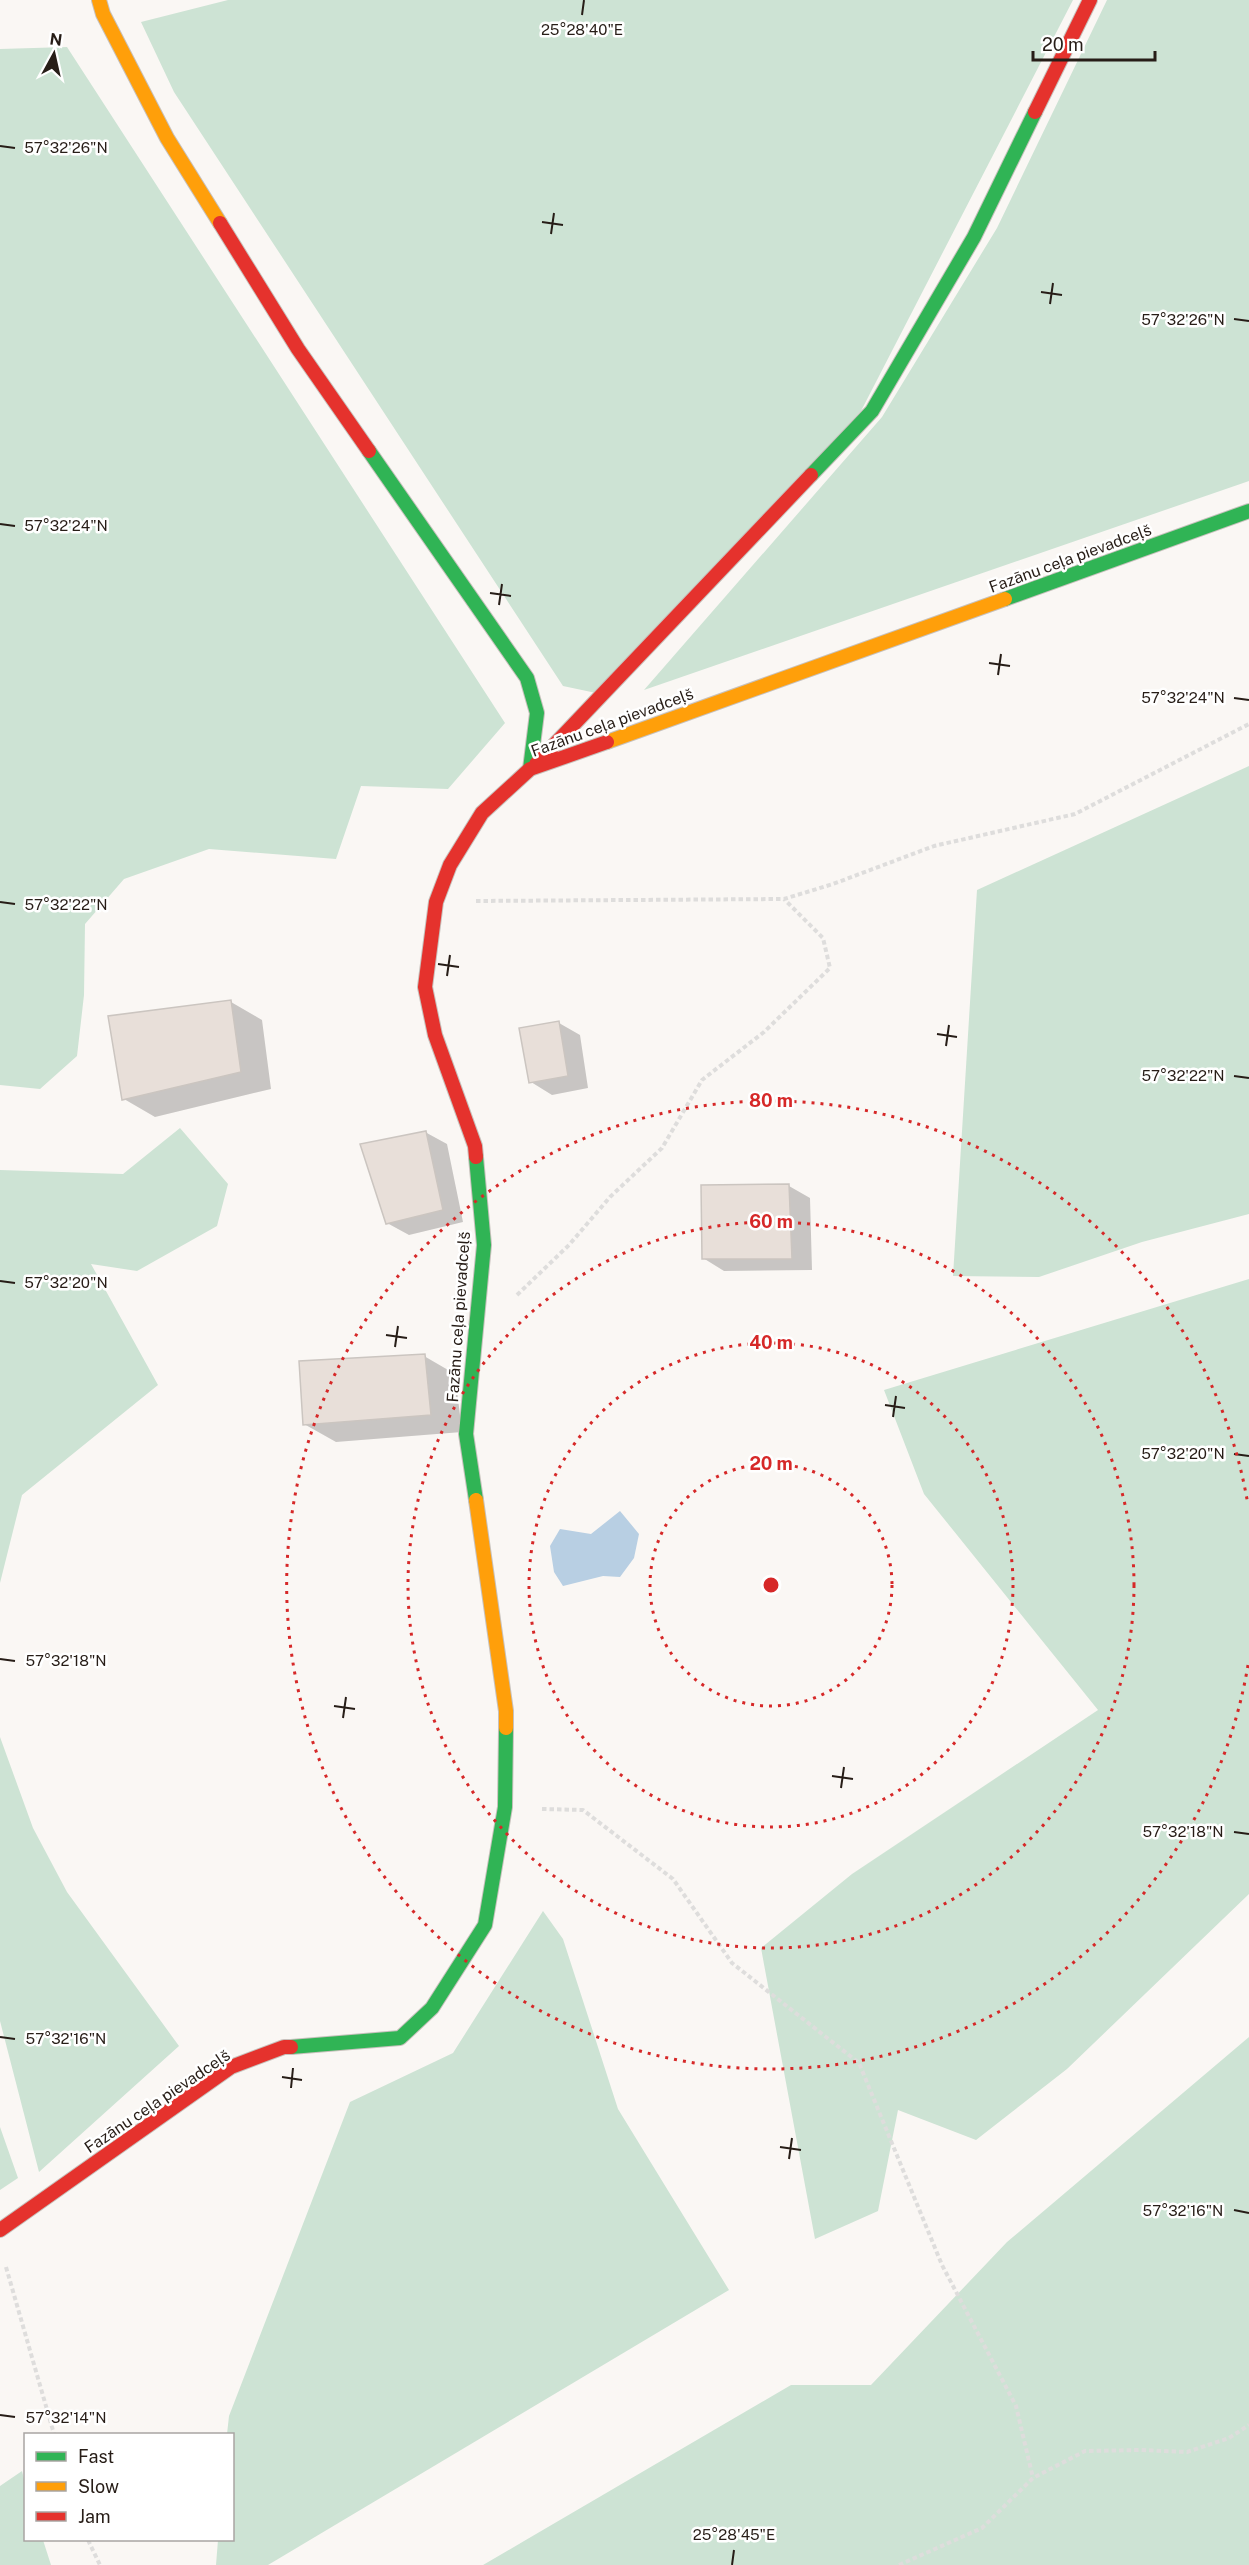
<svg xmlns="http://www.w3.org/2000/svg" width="1249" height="2565" font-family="'Public Sans',sans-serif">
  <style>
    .forest { fill: #cde3d4 }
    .water { fill: #b8cfe3 }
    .shadow { fill: #0003 }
    .building { fill: #e8dfd9; stroke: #cbc5c0; stroke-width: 1.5 }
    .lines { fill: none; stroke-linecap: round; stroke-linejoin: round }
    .fast-casing { stroke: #c7c1bc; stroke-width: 16 }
    .slow-casing { stroke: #c7c1bc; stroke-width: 16 }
    .jam-casing { stroke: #c7c1bc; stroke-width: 16 }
    .path { stroke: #dedddc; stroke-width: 4; stroke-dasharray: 4.5 3; stroke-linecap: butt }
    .fast { stroke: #30b455; stroke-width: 14 }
    .slow { stroke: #ff9f0a; stroke-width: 14 }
    .jam { stroke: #e5322d; stroke-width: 14 }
    .ticks { fill: none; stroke: #271d17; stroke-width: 2 }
    .ring { fill: none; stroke: #d62828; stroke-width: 3; stroke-dasharray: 3 6 }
    .labels { text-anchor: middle; stroke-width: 5; stroke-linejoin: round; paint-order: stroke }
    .street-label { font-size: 16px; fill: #271d17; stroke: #fff }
    .ticks-label { font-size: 15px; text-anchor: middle; fill: #271d17; stroke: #fff; stroke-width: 5; stroke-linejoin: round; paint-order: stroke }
    .centre { fill: #d62828; stroke: #fff; stroke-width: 3 }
    .ring-label { font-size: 18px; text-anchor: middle; font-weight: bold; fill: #d62828; stroke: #fff; stroke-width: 5; stroke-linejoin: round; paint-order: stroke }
  </style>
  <rect width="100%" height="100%" fill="#faf7f4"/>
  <path class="forest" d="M 228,0 L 1073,0 L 861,411 L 596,693 L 563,686 L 174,92 L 141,22 Z
    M 1107,0 L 1249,0 L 1249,481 L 644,690 L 882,417 L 997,228 Z
    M 67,47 L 505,723 L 448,789 L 361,786 L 336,859 L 209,849 L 124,879 L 85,924 L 84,995 L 77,1056 L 40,1089 L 0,1085 L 0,49 Z
    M 1249,766 L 1249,1214 L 1142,1242 L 1039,1277 L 953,1276 L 977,890 Z
    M 180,1128 L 228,1184 L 217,1226 L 137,1271 L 91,1264 L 158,1385 L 22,1495 L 0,1583 L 0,1170 L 123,1174 Z
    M 1249,1279 L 1249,1894 L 1067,2069 L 976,2140 L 898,2110 L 878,2211 L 815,2239 L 761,1948 L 852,1874 L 1098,1710 L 924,1494 L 884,1390 Z
    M 0,1737 L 33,1828 L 67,1892 L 179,2046 L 39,2172 L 0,2021 Z
    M 543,1911 L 563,1939 L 618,2109 L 729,2290 L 268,2565 L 216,2565 L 218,2540 L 232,2540 L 232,2434 L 227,2434 L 229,2416 L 350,2102 L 453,2053 Z
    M 1249,2037 L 1249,2565 L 483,2565 L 791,2385 L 871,2385 L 1007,2242 Z
    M 0,2127 L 18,2178 L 0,2190 Z
    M 22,2471 L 25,2483 L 26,2540 L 43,2540 L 51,2565 L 0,2565 L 0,2486 Z"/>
  <path class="water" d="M 620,1511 L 639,1534 L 634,1558 L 620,1577 L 603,1576 L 563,1586 L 554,1572 L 550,1546 L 560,1529 L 591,1534 Z"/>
  <path class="shadow" d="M 231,1002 L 262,1020 L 271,1089 L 155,1117 L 124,1099 Z
    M 559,1023 L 580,1035 L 588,1088 L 552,1095 L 531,1082 Z
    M 425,1132 L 447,1144 L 463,1222 L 409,1235 L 387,1223 Z
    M 789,1186 L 810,1198 L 812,1270 L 724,1271 L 703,1258 Z
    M 424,1356 L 455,1374 L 462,1432 L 336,1442 L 304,1424 Z"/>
  <path class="building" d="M 231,1000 L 241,1072 L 122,1100 L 108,1016 Z
    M 559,1021 L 568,1076 L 529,1083 L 519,1028 Z
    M 426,1131 L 443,1210 L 386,1224 L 360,1144 Z
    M 789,1184 L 792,1259 L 702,1259 L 701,1185 Z
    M 425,1354 L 431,1415 L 303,1425 L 299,1361 Z"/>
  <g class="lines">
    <defs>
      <path id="fast" d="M 369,451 L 527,678 L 537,713 L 530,769
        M 811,475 L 872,411 L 974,237 L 1035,112
        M 1005,599 L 1249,511
        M 476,1500 L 466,1434 L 484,1245 L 476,1157
        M 291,2047 L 400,2038 L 432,2008 L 485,1925 L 505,1807 L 506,1728"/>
      <path id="slow" d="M 99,0 L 103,14 L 167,138 L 220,223
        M 607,742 L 1005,599
        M 476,1500 L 506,1711 L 506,1728"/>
      <path id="jam" d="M 1035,112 L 1090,0
        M 220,223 L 298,349 L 369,451
        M 536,764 L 811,475
        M 476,1157 L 475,1146 L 435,1035 L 425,987 L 436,902 L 450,865 L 482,813 L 530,769 L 607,742
        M 0,2230 L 231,2067 L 284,2047 L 291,2047"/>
    </defs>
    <use href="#fast" class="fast-casing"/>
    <use href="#slow" class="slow-casing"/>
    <use href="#jam" class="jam-casing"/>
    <path class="path" d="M 476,901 L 784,899 L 833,884 L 934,846 L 1075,814 L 1249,724
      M 517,1295 L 569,1245 L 610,1197 L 662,1148 L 702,1080 L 764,1032 L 830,968 L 823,938 L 784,899
      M 542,1809 L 583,1810 L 673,1879 L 732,1963 L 859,2063 L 942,2265 L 1016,2406 L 1033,2478
      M 6,2267 L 54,2434
      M 88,2540 L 100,2565
      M 899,2565 L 982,2528 L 1033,2478 L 1085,2451 L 1141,2450 L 1187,2452 L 1229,2438 L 1249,2425"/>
    <use href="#fast" class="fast"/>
    <use href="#slow" class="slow"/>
    <use href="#jam" class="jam"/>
  </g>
  <path class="ticks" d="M 582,15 L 584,0M 0,146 L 15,148M 542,222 L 563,225M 551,234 L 554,213M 1041,292 L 1062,295M 1050,304 L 1053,283M 1234,319 L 1249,321M 0,524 L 15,526M 490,593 L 511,596M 499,605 L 502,584M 989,663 L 1010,666M 998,675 L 1001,654M 1234,698 L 1249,700M 0,902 L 15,904M 438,964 L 459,967M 447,976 L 450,955M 937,1034 L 957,1037M 946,1046 L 949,1025M 1234,1076 L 1249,1078M 0,1281 L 15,1283M 386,1335 L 407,1338M 395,1347 L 398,1326M 885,1405 L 905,1408M 893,1417 L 896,1396M 1234,1454 L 1249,1456M 0,1659 L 15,1661M 334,1706 L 355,1709M 343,1718 L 346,1697M 832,1776 L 853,1779M 841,1788 L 844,1767M 1234,1832 L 1249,1834M 0,2037 L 15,2039M 282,2077 L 302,2080M 291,2088 L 293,2068M 780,2147 L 801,2150M 789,2159 L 792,2138M 1234,2210 L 1249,2213M 0,2415 L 15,2417M 732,2565 L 734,2550"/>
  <g class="ring">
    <circle cx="771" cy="1585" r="121"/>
    <circle cx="771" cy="1585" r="242"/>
    <circle cx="771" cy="1585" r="363"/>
    <path d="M1248 1665A484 484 0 1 1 1248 1505"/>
  </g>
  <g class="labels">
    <g class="street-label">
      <text transform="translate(1070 558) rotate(-20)" y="6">Fazānu ceļa pievadceļš</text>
      <text transform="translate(612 722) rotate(-20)" y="6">Fazānu ceļa pievadceļš</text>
      <text transform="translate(458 1317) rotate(-86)" y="6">Fazānu ceļa pievadceļš</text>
      <text transform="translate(157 2101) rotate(-34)" y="6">Fazānu ceļa pievadceļš</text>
    </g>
  </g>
  <g class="ticks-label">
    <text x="582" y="35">25°28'40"E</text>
    <text x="66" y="153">57°32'26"N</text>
    <text x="1183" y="325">57°32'26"N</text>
    <text x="66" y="531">57°32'24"N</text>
    <text x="1183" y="703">57°32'24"N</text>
    <text x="66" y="910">57°32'22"N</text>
    <text x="1183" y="1081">57°32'22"N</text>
    <text x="66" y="1288">57°32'20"N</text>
    <text x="1183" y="1459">57°32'20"N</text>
    <text x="66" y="1666">57°32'18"N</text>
    <text x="1183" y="1837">57°32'18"N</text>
    <text x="66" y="2044">57°32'16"N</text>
    <text x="1183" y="2216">57°32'16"N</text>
    <text x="66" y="2423">57°32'14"N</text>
    <text x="734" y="2540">25°28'45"E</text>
  </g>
  <circle cx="771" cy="1585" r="9" class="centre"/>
  <g class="ring-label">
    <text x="771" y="1107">80 m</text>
    <text x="771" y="1228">60 m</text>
    <text x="771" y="1349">40 m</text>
    <text x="771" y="1470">20 m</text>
  </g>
  <rect x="24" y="2433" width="210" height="108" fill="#ffffff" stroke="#a9a5a2" stroke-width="1.5"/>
  <rect x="36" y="2452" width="30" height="9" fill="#30b455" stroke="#a9a5a2" stroke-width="1.5"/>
  <text x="78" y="2463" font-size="18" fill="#271d17">Fast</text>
  <rect x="36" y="2482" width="30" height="9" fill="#ff9f0a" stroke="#a9a5a2" stroke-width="1.5"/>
  <text x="78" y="2493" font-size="18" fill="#271d17">Slow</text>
  <rect x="36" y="2512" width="30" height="9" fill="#e5322d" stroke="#a9a5a2" stroke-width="1.5"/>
  <text x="78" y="2523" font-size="18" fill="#271d17">Jam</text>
  <g transform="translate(54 54) rotate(8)" stroke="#ffffff" stroke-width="4.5" paint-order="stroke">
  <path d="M0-4.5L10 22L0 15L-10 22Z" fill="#271d17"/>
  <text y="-9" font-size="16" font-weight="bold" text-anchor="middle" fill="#271d17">N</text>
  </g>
  <path d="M1033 51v9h122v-9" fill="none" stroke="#271d17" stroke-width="3"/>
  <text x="1042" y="51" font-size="18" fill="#271d17" stroke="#ffffff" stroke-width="4.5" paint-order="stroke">20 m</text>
</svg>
